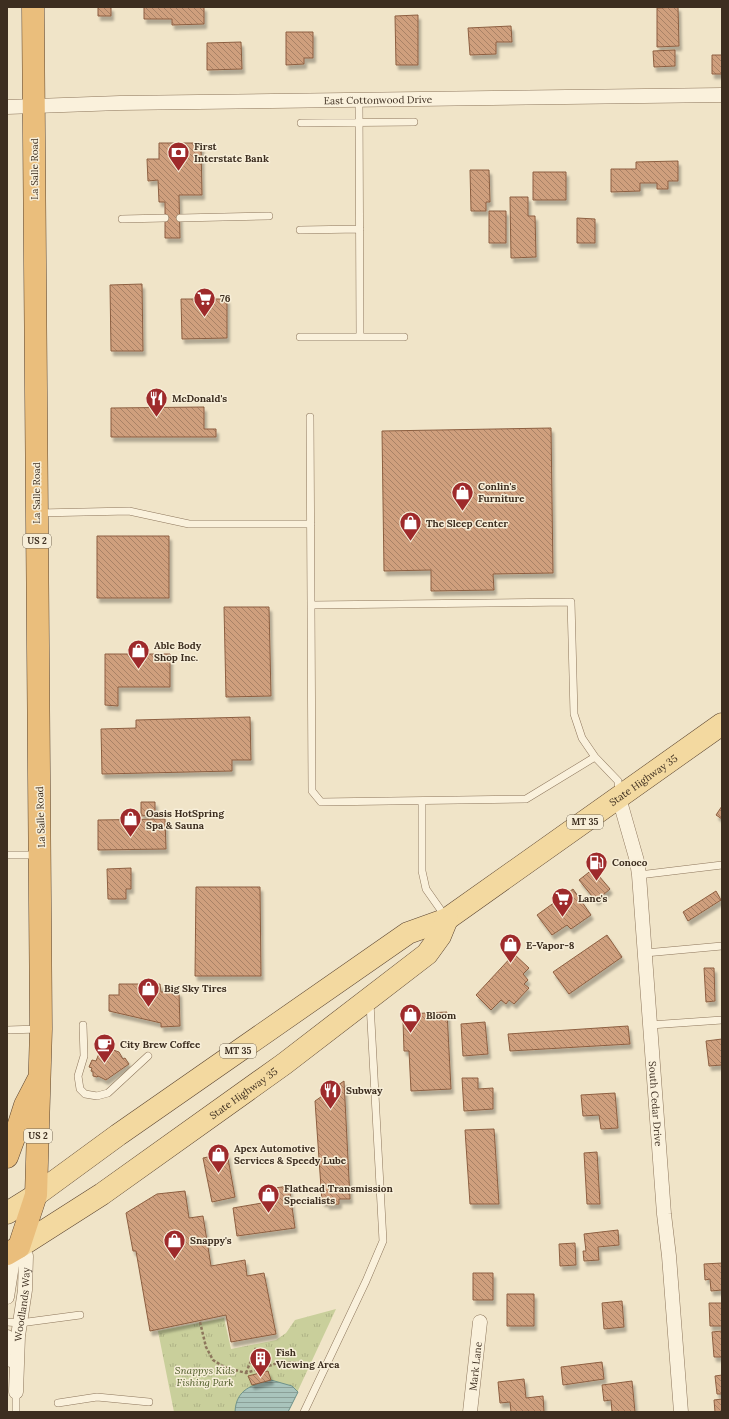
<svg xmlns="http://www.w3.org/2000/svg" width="729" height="1419" font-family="Lora,serif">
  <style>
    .park { fill: url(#park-tufts) }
    .water { fill: url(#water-rules); stroke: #6f938a }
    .building { fill: url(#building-back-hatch); stroke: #8d5f41; filter: url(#shadow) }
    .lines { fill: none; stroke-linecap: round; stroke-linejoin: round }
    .service-casing { stroke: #8d765c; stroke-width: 8 }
    .minor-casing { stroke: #8d765c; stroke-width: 15 }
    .primary-casing { stroke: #5b4430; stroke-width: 23 }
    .trunk-casing { stroke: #5b4430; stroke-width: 23 }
    .path { stroke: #8d765c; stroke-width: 2.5; stroke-dasharray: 3 2; stroke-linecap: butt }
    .service { stroke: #faf1dc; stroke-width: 7 }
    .minor { stroke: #faf1dc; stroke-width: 14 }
    .primary { stroke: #f3d9a0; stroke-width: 22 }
    .trunk { stroke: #eabe7c; stroke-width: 22 }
    .labels { text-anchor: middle; stroke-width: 3; stroke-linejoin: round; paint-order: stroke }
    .shield { fill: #f7eed8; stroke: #756857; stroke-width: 1 }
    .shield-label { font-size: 9px; font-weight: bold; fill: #3d2e20 }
    .street-label { font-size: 10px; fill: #3d2e20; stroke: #f7eed8 }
    .poi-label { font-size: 10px; font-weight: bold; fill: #3d2e20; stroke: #f7eed8; text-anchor: start }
    .park-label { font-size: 10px; font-style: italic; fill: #4d5a26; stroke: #f7eed8 }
  </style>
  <defs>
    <pattern id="park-tufts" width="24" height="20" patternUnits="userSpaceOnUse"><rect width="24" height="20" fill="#c9cf9b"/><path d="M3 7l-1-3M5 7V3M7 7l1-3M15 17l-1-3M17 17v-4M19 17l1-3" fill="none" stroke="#aeb285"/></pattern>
    <pattern id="water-rules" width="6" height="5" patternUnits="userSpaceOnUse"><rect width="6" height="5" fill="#a9c4bc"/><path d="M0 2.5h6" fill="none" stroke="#8ba098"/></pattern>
    <pattern id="building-back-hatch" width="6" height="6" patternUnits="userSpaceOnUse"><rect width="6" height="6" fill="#cf9f7d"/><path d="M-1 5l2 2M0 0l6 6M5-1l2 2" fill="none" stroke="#a98266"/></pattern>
    <filter id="shadow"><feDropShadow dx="2.5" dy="4.5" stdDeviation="1" flood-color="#0004"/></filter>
  </defs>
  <rect width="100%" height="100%" fill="#f0e4c8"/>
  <path class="park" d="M 336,1309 L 288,1412 L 174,1412 L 158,1331 L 224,1318 L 231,1349 L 276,1340 L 286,1333 L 295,1320 Z"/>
  <path class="water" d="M 271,1380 L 292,1386 L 298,1392 L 288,1412 L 235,1412 C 236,1389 252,1385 271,1380 Z"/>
  <path class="building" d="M 98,7 L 111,7 L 111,16 L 98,16 Z
    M 144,7 L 204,7 L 204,24 L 172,25 L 172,19 L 144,19 Z
    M 678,7 L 679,46 L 657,47 L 657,8 Z
    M 418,15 L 418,65 L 396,65 L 395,16 Z
    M 511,26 L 512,42 L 496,42 L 496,54 L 470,55 L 468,28 Z
    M 286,32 L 313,32 L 313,58 L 304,58 L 304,64 L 286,65 Z
    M 241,42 L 242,69 L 207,70 L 207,43 Z
    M 675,50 L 675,66 L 654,67 L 653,51 Z
    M 712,55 L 722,55 L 722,74 L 712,74 Z
    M 159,143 L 201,143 L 202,195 L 179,195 L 180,238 L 165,238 L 165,202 L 159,202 L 158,180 L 148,181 L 147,159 L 159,159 Z
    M 678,161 L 678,181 L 668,181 L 668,189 L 657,189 L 657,183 L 640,183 L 640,191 L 611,192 L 611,169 L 636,169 L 636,162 Z
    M 470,170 L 489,170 L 490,202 L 486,202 L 486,211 L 471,211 Z
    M 533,172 L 566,172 L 566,200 L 533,200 Z
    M 510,197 L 528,197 L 528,216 L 535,216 L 536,257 L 511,258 Z
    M 489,211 L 506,211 L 506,243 L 489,243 Z
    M 577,218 L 595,219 L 595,243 L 577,243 Z
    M 142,284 L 143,351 L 111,351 L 110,285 Z
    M 181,299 L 227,299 L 227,338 L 182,339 Z
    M 204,407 L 204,429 L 216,429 L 216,437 L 111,437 L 111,408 Z
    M 551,428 L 553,573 L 493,574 L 494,590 L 431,591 L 431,570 L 384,571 L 382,431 Z
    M 97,536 L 169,536 L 169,598 L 97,598 Z
    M 224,607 L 269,607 L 271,696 L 226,697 Z
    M 105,654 L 170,654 L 170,687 L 118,687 L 118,706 L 105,705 Z
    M 250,717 L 251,760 L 232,760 L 232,771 L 102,774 L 101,729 L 136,728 L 136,720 Z
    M 141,802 L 155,802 L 155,815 L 141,816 Z
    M 722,806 L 722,819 L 716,815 Z
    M 165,819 L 166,849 L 98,850 L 98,820 Z
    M 131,868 L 131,889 L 126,889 L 126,899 L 108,899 L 107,869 Z
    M 593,869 L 610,889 L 596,901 L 579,880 Z
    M 196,887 L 260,887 L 261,976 L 195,976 Z
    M 573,889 L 591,915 L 571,929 L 567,925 L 552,935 L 537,915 Z
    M 716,891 L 721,900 L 688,921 L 683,912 Z
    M 607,935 L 622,957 L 569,994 L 553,972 Z
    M 514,954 L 529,968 L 523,974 L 528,980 L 524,984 L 529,988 L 514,1004 L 509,1000 L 506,1004 L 501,1000 L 491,1010 L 476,995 Z
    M 704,968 L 714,968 L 715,1001 L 706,1002 Z
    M 119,984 L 160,984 L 161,992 L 179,992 L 180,1026 L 161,1027 L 161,1023 L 109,1011 L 109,995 L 119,995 Z
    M 447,1012 L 451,1089 L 411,1091 L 409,1051 L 404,1051 L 403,1021 L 406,1021 L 406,1014 Z
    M 485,1022 L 488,1054 L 463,1056 L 461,1024 Z
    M 628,1026 L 630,1044 L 510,1051 L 508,1034 Z
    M 722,1039 L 722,1065 L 709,1066 L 706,1041 Z
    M 102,1046 L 119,1052 L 123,1059 L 125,1058 L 129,1064 L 106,1080 L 98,1076 L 97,1077 L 93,1076 L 93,1072 L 91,1071 L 92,1068 L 89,1067 L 92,1060 L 96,1061 Z
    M 462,1078 L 478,1078 L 478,1089 L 493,1088 L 493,1109 L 464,1111 Z
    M 344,1081 L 350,1199 L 339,1199 L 339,1204 L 327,1205 L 327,1202 L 322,1202 L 315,1101 Z
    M 615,1093 L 618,1128 L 601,1129 L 599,1115 L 583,1116 L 581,1095 Z
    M 494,1129 L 499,1204 L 470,1204 L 465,1130 Z
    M 597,1152 L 600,1204 L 587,1204 L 584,1153 Z
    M 227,1153 L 235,1197 L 212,1202 L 203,1158 Z
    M 289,1186 L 295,1228 L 237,1236 L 233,1208 L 262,1203 L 260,1190 Z
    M 185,1191 L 189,1218 L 203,1216 L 211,1266 L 245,1260 L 247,1276 L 264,1273 L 276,1334 L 231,1342 L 226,1315 L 150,1331 L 136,1251 L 133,1251 L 126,1213 L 157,1194 Z
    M 618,1230 L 619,1245 L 598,1247 L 599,1260 L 584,1261 L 583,1251 L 586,1251 L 584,1234 Z
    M 575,1243 L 576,1265 L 560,1266 L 559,1244 Z
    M 722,1263 L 722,1290 L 711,1291 L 710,1279 L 705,1280 L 704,1264 Z
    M 473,1273 L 493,1273 L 493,1300 L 473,1300 Z
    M 507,1294 L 534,1294 L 534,1326 L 507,1326 Z
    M 622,1301 L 624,1327 L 604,1329 L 602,1303 Z
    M 709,1303 L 722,1303 L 722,1326 L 710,1326 Z
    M 722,1331 L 722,1357 L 714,1357 L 712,1332 Z
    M 602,1362 L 604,1379 L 563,1385 L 561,1367 Z
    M 268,1371 L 271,1380 L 252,1385 L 248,1376 Z
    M 722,1375 L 722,1394 L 717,1394 L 715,1376 Z
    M 524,1379 L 526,1398 L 543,1396 L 544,1412 L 511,1412 L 510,1402 L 500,1403 L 498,1382 Z
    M 632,1381 L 635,1412 L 612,1412 L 611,1400 L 604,1401 L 602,1385 Z
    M 722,1399 L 722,1412 L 715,1412 L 714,1400 Z"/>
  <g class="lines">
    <defs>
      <path id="service" d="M 301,123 L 414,122
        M 180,218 L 269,216
        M 122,219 L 165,218
        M 300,230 L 360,229
        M 300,337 L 360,337 L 359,100
        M 360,337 L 404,337
        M 310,417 L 312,791 L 321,802 L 526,799 L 595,757 L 618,781 L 619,794
        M 39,513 L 129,511 L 189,524 L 311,524
        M 312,605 L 571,602 L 574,714 L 582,738 L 595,757
        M 422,801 L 422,871 L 426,889 L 445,916
        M 7,855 L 37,855
        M 639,875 L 722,865
        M 645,953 L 722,946
        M 83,1025 L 84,1056 L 78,1076 L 80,1089 L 85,1094 L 97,1096 L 108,1093 L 148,1056
        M 650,1025 L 722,1020
        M 7,1030 L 39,1029
        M 7,1322 L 20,1323 L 80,1315
        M 58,1403 L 97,1397 L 149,1402
        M 16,1412 L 16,1392
        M 304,1412 L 366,1281 L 383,1241 L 370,1003"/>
      <g id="minor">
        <path id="s1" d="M 7,107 L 120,103 L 722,95"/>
        <path id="s2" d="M 619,798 L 637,861 L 639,875 L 664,1214 L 669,1256 L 681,1412"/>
        <path d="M 7,1297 L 12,1265 L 19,1247"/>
        <path d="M 7,1337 L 11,1360"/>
        <path id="s3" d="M 16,1392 L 18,1336 L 25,1290 L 26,1256 L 19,1247"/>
        <path id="s4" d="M 470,1412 L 480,1322"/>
      </g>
      <g id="primary">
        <path id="s5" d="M 7,1213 L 36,1195 L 118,1135 L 408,933 L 447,919 L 722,724"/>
        <path id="s6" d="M 19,1247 L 102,1194 L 284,1064 L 427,954 L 440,936 L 447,919"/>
      </g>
      <path id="trunk" d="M 7,1157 L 18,1127 L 25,1105 L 38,1080
        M 7,1254 L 19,1247 L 36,1195 L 41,1029 L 33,7"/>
    </defs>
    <use href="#service" class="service-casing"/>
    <use href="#minor" class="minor-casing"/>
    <use href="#primary" class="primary-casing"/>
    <use href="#trunk" class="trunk-casing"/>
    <path class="path" d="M 200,1322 L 206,1347 L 213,1360 L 224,1367 L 246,1373 L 281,1362 L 299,1363
      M 246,1373 L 256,1348"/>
    <use href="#service" class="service"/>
    <use href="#minor" class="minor"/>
    <use href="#primary" class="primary"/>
    <use href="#trunk" class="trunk"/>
  </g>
  <defs>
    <symbol id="bank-pin" viewBox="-11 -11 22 30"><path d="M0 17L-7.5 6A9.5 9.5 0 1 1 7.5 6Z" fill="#9e2a2b" stroke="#f7eed8"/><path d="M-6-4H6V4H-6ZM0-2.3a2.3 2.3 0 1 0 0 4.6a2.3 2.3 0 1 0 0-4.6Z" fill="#fff"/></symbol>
    <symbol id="supermarket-pin" viewBox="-11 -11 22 30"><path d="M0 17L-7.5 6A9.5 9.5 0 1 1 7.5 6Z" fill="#9e2a2b" stroke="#f7eed8"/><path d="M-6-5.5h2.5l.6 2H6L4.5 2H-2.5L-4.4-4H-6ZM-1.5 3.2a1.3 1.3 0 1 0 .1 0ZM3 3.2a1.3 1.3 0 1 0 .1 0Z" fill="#fff"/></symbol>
    <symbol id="restaurant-pin" viewBox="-11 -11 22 30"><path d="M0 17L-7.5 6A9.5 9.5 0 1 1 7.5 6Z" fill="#9e2a2b" stroke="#f7eed8"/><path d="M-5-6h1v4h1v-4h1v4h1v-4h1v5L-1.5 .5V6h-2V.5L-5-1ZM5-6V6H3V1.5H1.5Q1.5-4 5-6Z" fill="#fff"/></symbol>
    <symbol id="shop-pin" viewBox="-11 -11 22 30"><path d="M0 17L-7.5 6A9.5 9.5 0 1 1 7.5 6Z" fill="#9e2a2b" stroke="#f7eed8"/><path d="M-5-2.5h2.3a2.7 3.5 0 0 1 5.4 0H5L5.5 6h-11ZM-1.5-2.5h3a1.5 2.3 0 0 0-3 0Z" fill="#fff"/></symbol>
    <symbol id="fuel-pin" viewBox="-11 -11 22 30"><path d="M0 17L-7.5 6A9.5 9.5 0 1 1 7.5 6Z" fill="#9e2a2b" stroke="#f7eed8"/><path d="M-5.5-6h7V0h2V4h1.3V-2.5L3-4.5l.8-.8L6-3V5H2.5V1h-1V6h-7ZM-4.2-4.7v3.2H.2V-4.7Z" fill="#fff"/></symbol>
    <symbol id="cafe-pin" viewBox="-11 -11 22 30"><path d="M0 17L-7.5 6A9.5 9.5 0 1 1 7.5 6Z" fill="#9e2a2b" stroke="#f7eed8"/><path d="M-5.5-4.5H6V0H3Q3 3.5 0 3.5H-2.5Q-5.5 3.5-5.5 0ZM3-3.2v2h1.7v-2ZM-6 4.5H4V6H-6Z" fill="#fff"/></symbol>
    <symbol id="building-pin" viewBox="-11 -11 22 30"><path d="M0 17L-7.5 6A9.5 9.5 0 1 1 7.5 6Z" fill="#9e2a2b" stroke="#f7eed8"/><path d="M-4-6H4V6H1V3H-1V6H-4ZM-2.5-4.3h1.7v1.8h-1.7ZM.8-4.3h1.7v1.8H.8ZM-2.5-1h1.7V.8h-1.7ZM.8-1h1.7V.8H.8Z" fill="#fff"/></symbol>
  </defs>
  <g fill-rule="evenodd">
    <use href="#bank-pin" x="166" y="140" width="25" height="34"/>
    <use href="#supermarket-pin" x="192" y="286" width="25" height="34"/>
    <use href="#restaurant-pin" x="144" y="386" width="25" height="34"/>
    <use href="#shop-pin" x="450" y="480" width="25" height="34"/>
    <use href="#shop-pin" x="398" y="510" width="25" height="34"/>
    <use href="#shop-pin" x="126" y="638" width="25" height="34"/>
    <use href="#shop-pin" x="118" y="806" width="25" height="34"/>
    <use href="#fuel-pin" x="584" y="850" width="25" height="34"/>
    <use href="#supermarket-pin" x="550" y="886" width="25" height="34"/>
    <use href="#shop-pin" x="498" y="932" width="25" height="34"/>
    <use href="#shop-pin" x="136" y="976" width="25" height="34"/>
    <use href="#shop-pin" x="398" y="1002" width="25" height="34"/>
    <use href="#cafe-pin" x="92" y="1032" width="25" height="34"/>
    <use href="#restaurant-pin" x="318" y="1078" width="25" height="34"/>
    <use href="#shop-pin" x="206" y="1142" width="25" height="34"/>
    <use href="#shop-pin" x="256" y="1182" width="25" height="34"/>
    <use href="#shop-pin" x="162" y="1228" width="25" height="34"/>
    <use href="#building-pin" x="248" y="1346" width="25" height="34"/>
  </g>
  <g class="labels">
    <g class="shield">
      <rect x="23" y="534" width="28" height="14" rx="3"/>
      <rect x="567" y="815" width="36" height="14" rx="3"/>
      <rect x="220" y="1044" width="36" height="14" rx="3"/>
      <rect x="24" y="1129" width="28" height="14" rx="3"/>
    </g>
    <g class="shield-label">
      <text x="37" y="544">US 2</text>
      <text x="585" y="825">MT 35</text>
      <text x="238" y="1054">MT 35</text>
      <text x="38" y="1139">US 2</text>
    </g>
    <g class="street-label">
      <text dy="4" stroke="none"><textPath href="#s1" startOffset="371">East Cottonwood Drive</textPath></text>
      <text transform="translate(34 169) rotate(-90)" y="4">La Salle Road</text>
      <text transform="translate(36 493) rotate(-90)" y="4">La Salle Road</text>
      <text dy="4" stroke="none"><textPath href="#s5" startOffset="771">State Highway 35</textPath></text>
      <text transform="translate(40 817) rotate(-92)" y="4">La Salle Road</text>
      <text dy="4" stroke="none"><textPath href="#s6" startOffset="272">State Highway 35</textPath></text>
      <text dy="4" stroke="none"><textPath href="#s2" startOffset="309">South Cedar Drive</textPath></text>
      <text dy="4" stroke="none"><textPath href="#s3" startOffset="88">Woodlands Way</textPath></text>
      <text dy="4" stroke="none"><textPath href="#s4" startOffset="46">Mark Lane</textPath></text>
    </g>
    <g class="poi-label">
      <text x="194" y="150">First<tspan x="194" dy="12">Interstate Bank</tspan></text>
      <text x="220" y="302">76</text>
      <text x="172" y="402">McDonald's</text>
      <text x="478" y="490">Conlin's<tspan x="478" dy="12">Furniture</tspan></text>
      <text x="426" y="527">The Sleep Center</text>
      <text x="154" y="649">Able Body<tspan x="154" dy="12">Shop Inc.</tspan></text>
      <text x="146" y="817">Oasis HotSpring<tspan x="146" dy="12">Spa &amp; Sauna</tspan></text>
      <text x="612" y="866">Conoco</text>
      <text x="578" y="902">Lane's</text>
      <text x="526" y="949">E-Vapor-8</text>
      <text x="164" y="992">Big Sky Tires</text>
      <text x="426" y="1019">Bloom</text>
      <text x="120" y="1048">City Brew Coffee</text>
      <text x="346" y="1094">Subway</text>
      <text x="234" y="1152">Apex Automotive<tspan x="234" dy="12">Services &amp; Speedy Lube</tspan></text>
      <text x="284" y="1192">Flathead Transmission<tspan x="284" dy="12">Specialists</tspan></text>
      <text x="190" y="1244">Snappy's</text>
      <text x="276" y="1356">Fish<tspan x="276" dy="12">Viewing Area</tspan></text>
    </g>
    <g class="park-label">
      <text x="205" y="1374">Snappys Kids<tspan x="205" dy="12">Fishing Park</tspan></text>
    </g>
  </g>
  <rect width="729" height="1419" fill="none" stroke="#3d2e20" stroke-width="16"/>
</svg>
